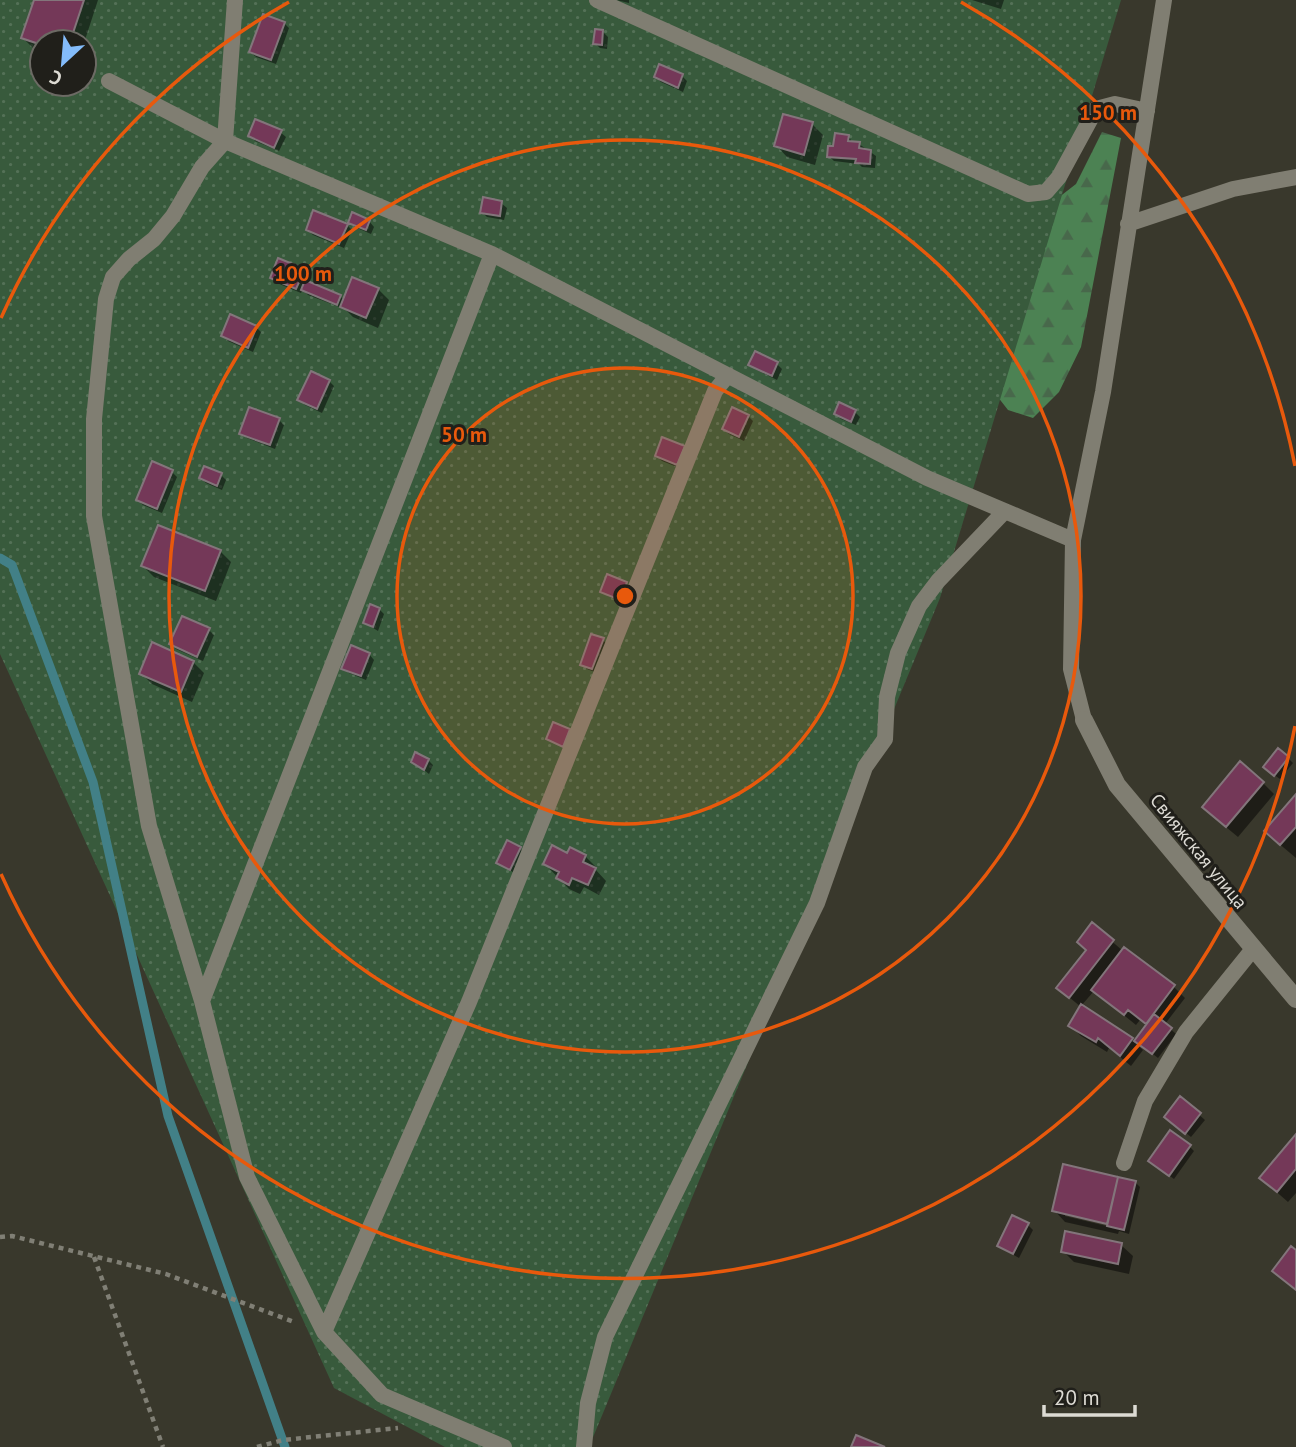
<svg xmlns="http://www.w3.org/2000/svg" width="1296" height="1447" font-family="'PT Sans',sans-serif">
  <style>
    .forest { fill: url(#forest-firs) }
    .park { fill: url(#park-dots); fill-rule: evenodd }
    .shadow { fill: #0007; fill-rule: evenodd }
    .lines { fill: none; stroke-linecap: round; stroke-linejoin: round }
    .stream { stroke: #428087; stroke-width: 9 }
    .building { fill: #743858; stroke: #83757b; stroke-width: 2 }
    .path { stroke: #807f75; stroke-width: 4.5; stroke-dasharray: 5 5; stroke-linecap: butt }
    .service { stroke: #807e72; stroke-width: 16 }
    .minor { stroke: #807e72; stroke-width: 18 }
    .ring { fill: none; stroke: #e8590c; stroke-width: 3.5 }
    .labels { text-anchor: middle; stroke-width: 6; stroke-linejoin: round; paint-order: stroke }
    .street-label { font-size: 19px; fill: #dddbd4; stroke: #201f1a }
    .centre { fill: #e8590c; stroke: #201f1a; stroke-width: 3.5 }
    .ring-label { font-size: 21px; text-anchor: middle; font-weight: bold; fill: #e8590c; stroke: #201f1a; stroke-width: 6; stroke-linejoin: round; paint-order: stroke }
  </style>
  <defs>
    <pattern id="forest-firs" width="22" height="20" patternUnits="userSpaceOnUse" patternTransform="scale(1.75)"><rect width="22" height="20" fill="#4c8253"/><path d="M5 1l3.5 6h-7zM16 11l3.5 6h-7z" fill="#48684b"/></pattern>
    <pattern id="park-dots" width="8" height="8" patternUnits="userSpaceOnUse" patternTransform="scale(1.75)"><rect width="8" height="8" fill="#385a3c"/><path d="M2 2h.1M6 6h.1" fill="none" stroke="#547157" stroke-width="1.8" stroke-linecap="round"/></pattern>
  </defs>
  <rect width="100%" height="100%" fill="#39382c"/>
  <path class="forest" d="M 1102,132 L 1121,138 L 1081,347 L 1059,392 L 1033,418 L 1008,410 L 994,392 L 1036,215 L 1076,184 Z"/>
  <path class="park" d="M 0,0 L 1121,0 L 940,598 L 589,1447 L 445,1447 L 334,1388 L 0,654 ZM 42,42 L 84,42 L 84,84 L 42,84 Z"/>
  <path class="shadow" d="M 36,0 L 98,0 L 84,43 L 42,42 L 42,52 L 34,49 L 23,38 Z
    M 616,0 L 629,0 L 629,3 Z
    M 972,0 L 1004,0 L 1001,9 Z
    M 284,23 L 289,28 L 276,64 L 256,57 L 251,52 Z
    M 603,32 L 608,37 L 607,49 L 600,48 L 595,43 Z
    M 660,67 L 682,76 L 687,81 L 683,92 L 661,82 L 656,77 Z
    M 812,124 L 823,135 L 815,165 L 787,157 L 776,145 Z
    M 280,132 L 286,137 L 279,151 L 255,141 L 250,135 Z
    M 848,136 L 853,143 L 859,144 L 876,156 L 875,168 L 862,167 L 859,164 L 834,161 L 829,156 Z
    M 501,203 L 507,208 L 504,220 L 487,217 L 482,212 Z
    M 369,221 L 374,227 L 371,234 L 355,227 L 350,222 Z
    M 347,225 L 352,230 L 344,248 L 313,235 L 308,230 Z
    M 304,271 L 309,276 L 306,282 L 340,296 L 345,301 L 378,289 L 389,300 L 378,328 L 353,317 L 343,307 L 342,308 L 308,295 L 303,289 L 301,293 L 277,283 L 272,278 Z
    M 256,327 L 261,332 L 253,352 L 228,341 L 223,336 Z
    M 755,353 L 777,364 L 782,369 L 777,380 L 755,369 L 750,364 Z
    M 329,381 L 334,386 L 322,413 L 305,405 L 300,400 Z
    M 855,412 L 860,417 L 856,425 L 841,419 L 836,413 Z
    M 748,416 L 753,421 L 744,441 L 729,434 L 724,429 Z
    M 279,420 L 284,425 L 275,449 L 247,438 L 241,433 Z
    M 684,447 L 682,469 L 662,461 L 657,456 Z
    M 172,472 L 177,477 L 162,513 L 143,505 L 138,500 Z
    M 221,475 L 226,480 L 222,490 L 206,483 L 201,478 Z
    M 220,551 L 231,562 L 216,601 L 154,577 L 143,566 Z
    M 626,584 L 631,589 L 625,604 L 608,596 L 603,591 Z
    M 379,609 L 384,614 L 378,631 L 365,623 Z
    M 182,618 L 209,630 L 214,635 L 203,661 L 176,649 L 171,644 Z
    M 603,640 L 608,645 L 597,673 L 587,669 L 582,664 Z
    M 369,654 L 374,660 L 366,680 L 349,673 L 344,668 Z
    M 193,662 L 204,673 L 192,702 L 152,684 L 141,673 Z
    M 1288,758 L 1293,763 L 1280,779 L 1270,772 Z
    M 428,760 L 433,765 L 429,774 L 413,761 Z
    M 1263,783 L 1274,794 L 1238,837 L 1215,818 Z
    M 1296,796 L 1296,858 L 1277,842 Z
    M 520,848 L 525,854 L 516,874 L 498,863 Z
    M 568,855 L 585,856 L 596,867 L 595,869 L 606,881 L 599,895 L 584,887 L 580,894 L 569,889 L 545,864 Z
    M 1093,925 L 1123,951 L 1124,949 L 1174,987 L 1185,998 L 1165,1024 L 1176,1034 L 1158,1058 L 1139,1043 L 1137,1045 L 1143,1050 L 1131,1066 L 1109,1048 L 1107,1052 L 1081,1036 L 1070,1025 L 1081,1007 L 1058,988 L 1087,951 ZM 1094,991 L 1136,1025 L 1140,1020 L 1148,1026 L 1135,1043 L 1081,1006 Z
    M 1181,1099 L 1205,1120 L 1191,1137 L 1171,1121 Z
    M 1296,1136 L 1296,1193 L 1288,1202 L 1272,1188 Z
    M 1189,1146 L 1194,1151 L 1174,1179 L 1156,1166 Z
    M 1065,1166 L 1135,1182 L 1140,1187 L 1129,1234 L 1119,1231 L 1118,1234 L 1065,1222 L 1054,1210 ZM 1065,1212 L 1116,1225 L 1115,1228 L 1065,1216 Z
    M 1028,1225 L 1033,1230 L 1019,1258 L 999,1246 Z
    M 1121,1245 L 1133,1256 L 1129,1274 L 1074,1262 L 1063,1251 Z"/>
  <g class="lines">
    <path class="stream" d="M 0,558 L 12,565 L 93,782 L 168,1116 L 285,1447"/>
  </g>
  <path class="building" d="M 34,0 L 84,0 L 70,42 L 42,42 L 42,45 L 21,38 Z
    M 263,14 L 285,22 L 271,60 L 249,52 Z
    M 595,29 L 603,30 L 602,45 L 593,44 Z
    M 659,64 L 683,74 L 678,88 L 654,77 Z
    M 783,114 L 813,122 L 804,155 L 774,146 Z
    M 255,119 L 282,130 L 274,148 L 248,136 Z
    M 835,133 L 849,135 L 848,141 L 860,142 L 859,148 L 871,150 L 870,164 L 855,163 L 856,159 L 827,157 L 828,146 L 833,146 Z
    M 483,197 L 502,201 L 500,216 L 480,213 Z
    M 313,210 L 348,224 L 339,244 L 306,230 Z
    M 352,212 L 370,220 L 366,230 L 348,223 Z
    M 278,258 L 305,269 L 296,289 L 270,278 Z
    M 352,277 L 379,288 L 366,318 L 340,307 Z
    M 305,280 L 341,295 L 337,305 L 301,290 Z
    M 230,314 L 257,326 L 248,348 L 221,336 Z
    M 755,351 L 778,362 L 772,376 L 748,365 Z
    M 311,371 L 330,380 L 317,409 L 297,400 Z
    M 839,402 L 856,410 L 851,422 L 834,414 Z
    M 249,407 L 280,418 L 270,445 L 239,434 Z
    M 732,407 L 749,415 L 739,437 L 722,429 Z
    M 662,437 L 685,446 L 677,465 L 655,456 Z
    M 152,461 L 173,470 L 157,509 L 136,500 Z
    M 204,466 L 222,473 L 217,486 L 199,478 Z
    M 158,525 L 221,550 L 205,591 L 141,566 Z
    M 607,574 L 627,582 L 620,600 L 600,592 Z
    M 370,604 L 380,608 L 373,627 L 363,623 Z
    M 182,616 L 210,628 L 197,657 L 169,644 Z
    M 591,634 L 604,638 L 592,669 L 580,665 Z
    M 152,642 L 194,661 L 181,692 L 139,674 Z
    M 351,645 L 370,653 L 361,676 L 341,669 Z
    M 553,722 L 570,729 L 563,747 L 546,739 Z
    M 1278,748 L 1289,757 L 1274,776 L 1263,767 Z
    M 415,752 L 429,759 L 424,770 L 411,762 Z
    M 1240,761 L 1264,782 L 1226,827 L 1202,807 Z
    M 1296,794 L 1296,827 L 1280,845 L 1264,831 Z
    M 507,840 L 521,847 L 510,870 L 496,863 Z
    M 552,845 L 567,853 L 570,847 L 586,855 L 583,862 L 596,868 L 588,885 L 572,878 L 569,885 L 556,878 L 559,872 L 543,864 Z
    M 1092,922 L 1114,940 L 1069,998 L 1056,988 L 1086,950 L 1077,942 Z
    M 1124,947 L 1175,985 L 1146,1024 L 1128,1010 L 1124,1015 L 1091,990 Z
    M 1081,1004 L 1133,1038 L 1120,1056 L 1098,1038 L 1096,1042 L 1068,1026 Z
    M 1154,1014 L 1172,1028 L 1152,1054 L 1134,1041 Z
    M 1180,1096 L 1201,1113 L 1185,1134 L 1164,1117 Z
    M 1170,1130 L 1191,1145 L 1169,1176 L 1148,1161 Z
    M 1296,1134 L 1296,1169 L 1277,1192 L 1259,1178 Z
    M 1063,1164 L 1118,1177 L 1107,1224 L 1052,1211 Z
    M 1118,1177 L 1136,1181 L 1124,1230 L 1107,1226 Z
    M 1012,1215 L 1029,1223 L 1013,1254 L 997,1246 Z
    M 1065,1231 L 1122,1243 L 1118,1264 L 1061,1252 Z
    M 1291,1246 L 1296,1250 L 1296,1290 L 1272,1271 Z
    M 856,1435 L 885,1447 L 851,1447 Z"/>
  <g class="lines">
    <path class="path" d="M 0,1237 L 12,1236 L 166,1274 L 294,1322
      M 94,1257 L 163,1447
      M 257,1447 L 283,1440 L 398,1428"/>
    <path class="service" d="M 235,0 L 225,141 L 202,167 L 173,216 L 154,239 L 129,259 L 113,277 L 106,299 L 94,419 L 94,516 L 149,826 L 202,1001 L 247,1177 L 324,1332 L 382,1395 L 504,1447
      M 597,0 L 1028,194 L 1046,192 L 1059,177 L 1096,109 L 1115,104 L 1147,111
      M 109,81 L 225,141 L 492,254 L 927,478 L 1073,540
      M 1128,224 L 1233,189 L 1296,177
      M 1084,720 L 1071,669 L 1073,540 L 1103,392 L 1164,0
      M 202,1001 L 492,254
      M 1124,1163 L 1145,1101 L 1186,1032 L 1253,949
      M 324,1332 L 469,1002 L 715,391 L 728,375
      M 584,1447 L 588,1403 L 605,1337 L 817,903 L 865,767 L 885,739 L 887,697 L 898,653 L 919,606 L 938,581 L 1004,512"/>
    <path class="minor" d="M 1084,720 L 1117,785 L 1296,999"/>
  </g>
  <circle cx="625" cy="596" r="228" fill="#e8590c" fill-opacity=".12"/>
  <g class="ring">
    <circle cx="625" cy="596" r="228"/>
    <circle cx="625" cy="596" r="456"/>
    <path d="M1295 726A683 683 0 0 1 1 874M1 318A683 683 0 0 1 289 2M961 2A683 683 0 0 1 1295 466"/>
  </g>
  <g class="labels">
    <g class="street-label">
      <text transform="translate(1199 851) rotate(51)" y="7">Свияжская улица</text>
    </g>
  </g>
  <circle cx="625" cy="596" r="10" class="centre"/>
  <g class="ring-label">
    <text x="1108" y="120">150 m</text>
    <text x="303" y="281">100 m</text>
    <text x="464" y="442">50 m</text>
  </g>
  <g transform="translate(63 63) rotate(206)"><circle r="33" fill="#201f1a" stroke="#6c6a64" stroke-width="2"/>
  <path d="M0-5L12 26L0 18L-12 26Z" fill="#84bcfb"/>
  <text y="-10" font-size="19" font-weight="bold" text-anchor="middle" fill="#dddbd4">С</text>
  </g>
  <path d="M1044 1405v10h91v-10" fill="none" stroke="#dddbd4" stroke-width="3.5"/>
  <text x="1054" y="1405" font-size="21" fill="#dddbd4" stroke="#201f1a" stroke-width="5" paint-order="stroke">20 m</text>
</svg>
